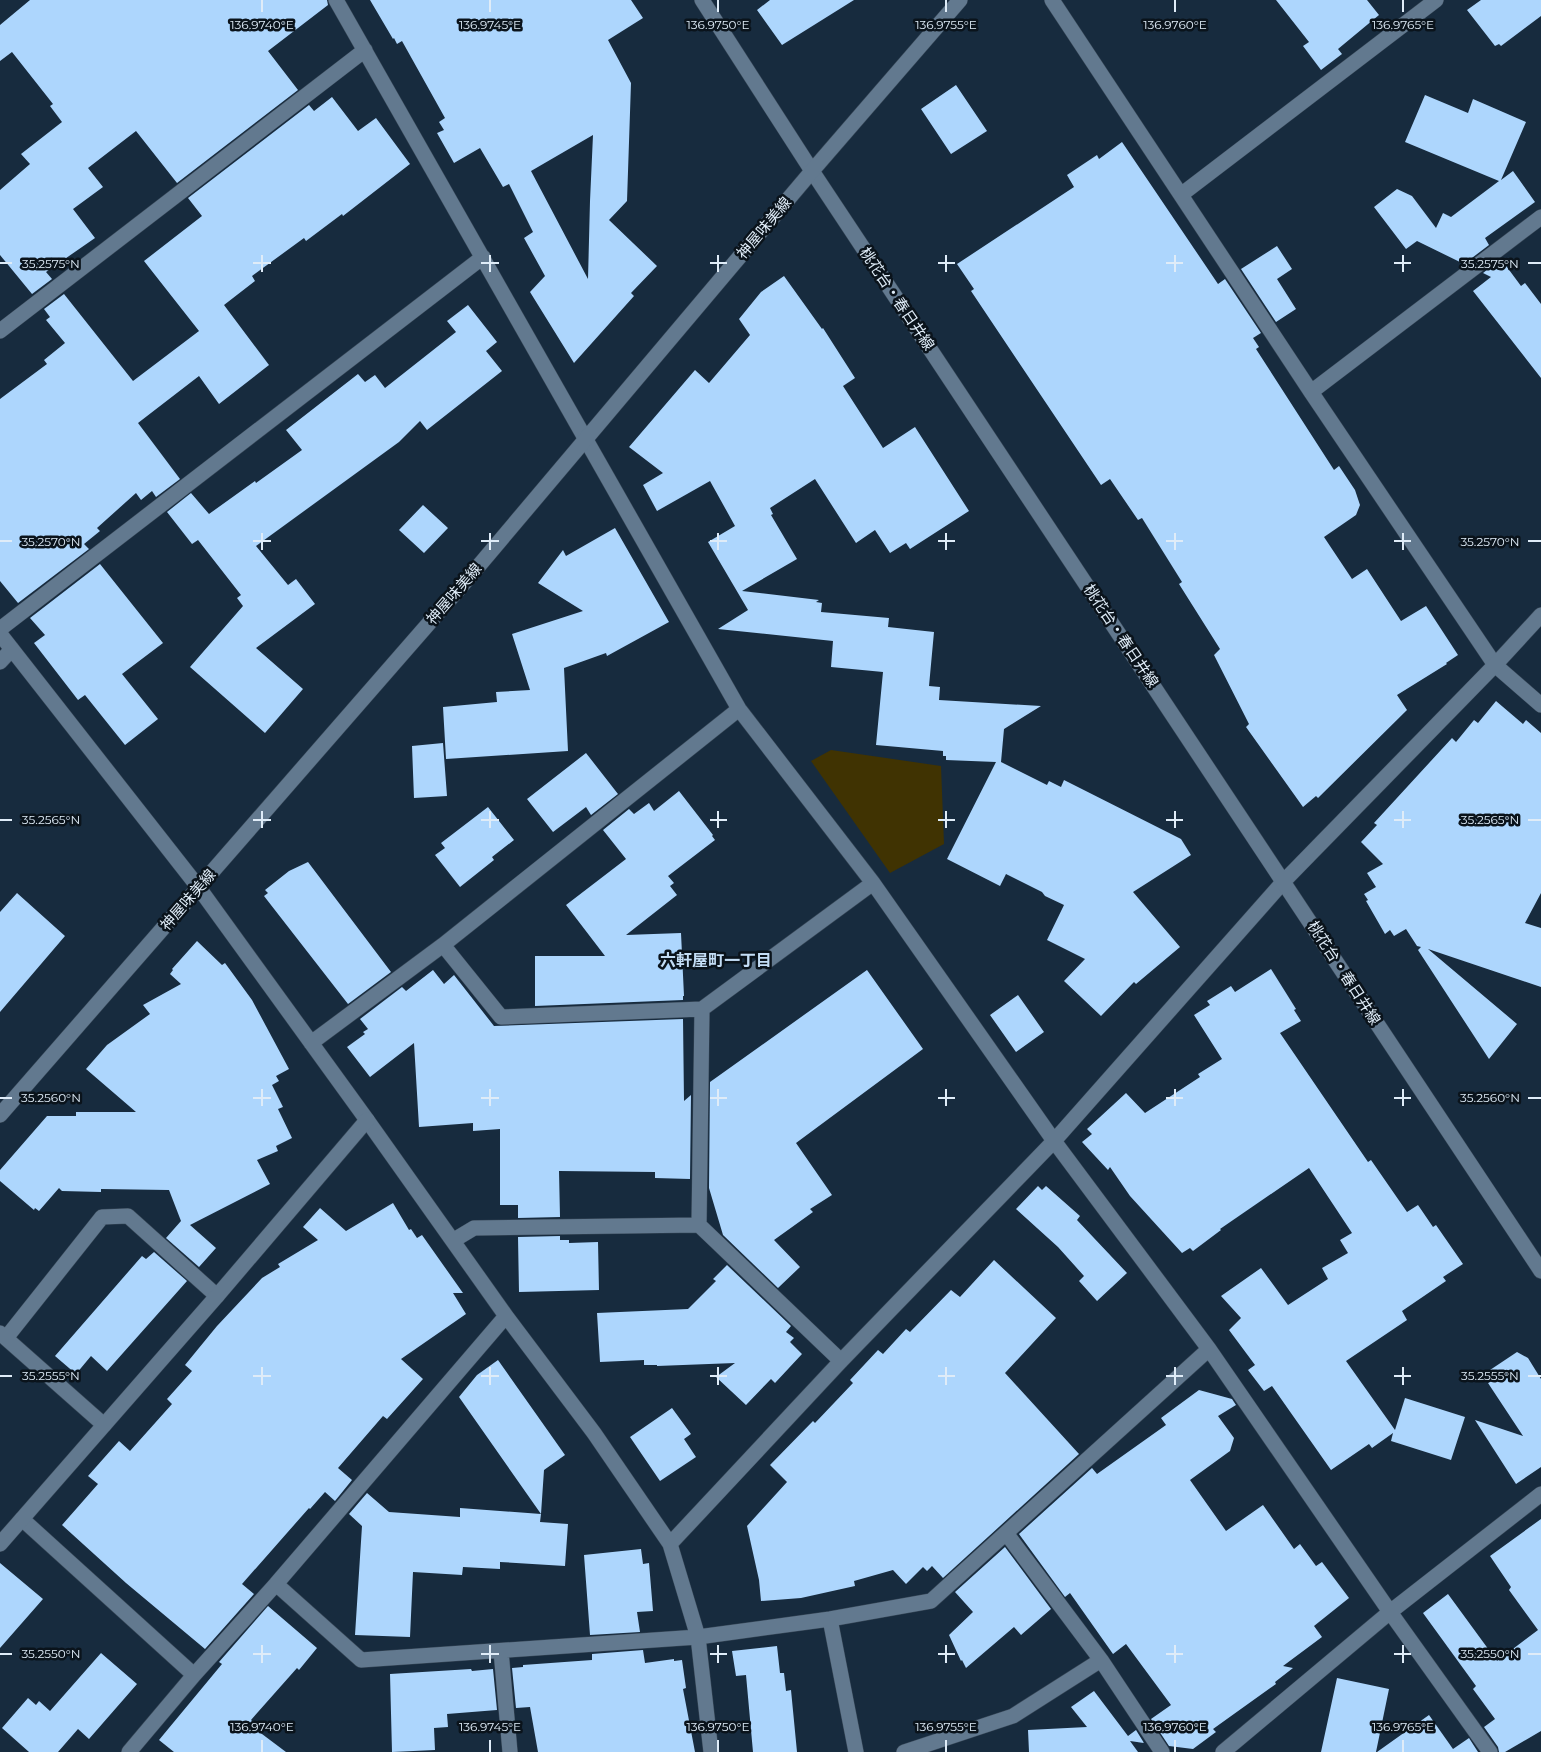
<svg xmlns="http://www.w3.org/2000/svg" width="1541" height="1752" font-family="Montserrat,'Noto Sans JP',sans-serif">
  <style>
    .green { fill: #403302 }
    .building { fill: #add6fd; fill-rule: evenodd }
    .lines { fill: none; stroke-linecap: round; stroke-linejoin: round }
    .minor-casing { stroke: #374757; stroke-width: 16 }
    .tertiary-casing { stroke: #374757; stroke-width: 16 }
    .secondary-casing { stroke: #374757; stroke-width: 16 }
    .minor { stroke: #62798f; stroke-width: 15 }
    .tertiary { stroke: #62798f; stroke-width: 15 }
    .secondary { stroke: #62798f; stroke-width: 15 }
    .ticks { fill: none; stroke: #dfecf8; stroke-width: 2 }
    .labels { text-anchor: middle; stroke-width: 5; stroke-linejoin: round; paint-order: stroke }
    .street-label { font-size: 15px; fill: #dfecf8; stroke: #0a131b }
    .neighbourhood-label { font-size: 16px; font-weight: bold; fill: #c3ddf5; stroke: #0a131b }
    .ticks-label { font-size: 12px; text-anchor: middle; fill: #dfecf8; stroke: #0a131b; stroke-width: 5; stroke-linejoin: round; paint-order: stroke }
  </style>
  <rect width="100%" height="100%" fill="#172b3e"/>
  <path class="green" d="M 831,750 L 941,766 L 944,844 L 890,873 L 811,761 Z"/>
  <path class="building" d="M 30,0 L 327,0 L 328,5 L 268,51 L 298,90 L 177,183 L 136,131 L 88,168 L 103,187 L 73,209 L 95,238 L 46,272 L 52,279 L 32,294 L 0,255 L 0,190 L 30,164 L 21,154 L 62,122 L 50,106 L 53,104 L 12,52 L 0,61 L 0,25 Z
    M 370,0 L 631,0 L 643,18 L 608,40 L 631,83 L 627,201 L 609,220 L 657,266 L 631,293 L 634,296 L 574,363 L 530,292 L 545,276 L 524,238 L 533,232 L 509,184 L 503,187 L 480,148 L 454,163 L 437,133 L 444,130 L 439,122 L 445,118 L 402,41 L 397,44 L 394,38 L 393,39 ZM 593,135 L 590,201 L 588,279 L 531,171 Z
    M 770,0 L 854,0 L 782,45 L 757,10 Z
    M 1276,0 L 1367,0 L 1379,15 L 1338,49 L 1342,54 L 1321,70 L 1303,46 L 1309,42 Z
    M 1481,0 L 1541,0 L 1541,16 L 1501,46 L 1499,44 L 1495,46 L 1467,10 Z
    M 956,85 L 987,131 L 951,154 L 921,109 Z
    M 1425,95 L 1468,113 L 1473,99 L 1526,122 L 1501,180 L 1513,171 L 1535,202 L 1485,238 L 1489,245 L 1464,264 L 1417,241 L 1406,249 L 1374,207 L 1397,189 L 1412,196 L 1436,228 L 1443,213 L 1451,217 L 1499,181 L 1405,142 Z
    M 332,97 L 358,131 L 376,118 L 410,164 L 343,216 L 342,214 L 306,241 L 304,238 L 252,276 L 255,281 L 224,305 L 269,365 L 219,404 L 199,376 L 138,423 L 180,479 L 156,497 L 152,491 L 141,500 L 136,493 L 97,528 L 100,531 L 84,544 L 89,549 L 18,603 L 0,581 L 0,399 L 47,364 L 44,360 L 65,343 L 46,320 L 50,317 L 44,309 L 64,294 L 133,381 L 199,331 L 144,261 L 202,216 L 188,198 L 309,105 L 314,111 Z
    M 1122,142 L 1218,284 L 1225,279 L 1261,333 L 1253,338 L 1259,347 L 1256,349 L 1334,470 L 1339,466 L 1355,490 L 1360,505 L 1356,515 L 1324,537 L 1352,579 L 1367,569 L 1401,621 L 1426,606 L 1458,655 L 1446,663 L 1447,664 L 1397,695 L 1407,710 L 1318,798 L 1316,796 L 1303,807 L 1246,727 L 1249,724 L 1214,655 L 1220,649 L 1179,584 L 1182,582 L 1142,518 L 1138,520 L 1110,479 L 1101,485 L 971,291 L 974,289 L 957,264 L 1074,187 L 1067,175 L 1097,155 L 1099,159 Z
    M 1277,246 L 1292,269 L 1277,279 L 1296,309 L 1276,322 L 1241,269 Z
    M 1501,259 L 1521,286 L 1525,283 L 1541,304 L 1541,378 L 1473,291 L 1491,277 L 1483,273 Z
    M 784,276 L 822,329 L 823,328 L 855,378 L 843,386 L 883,448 L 915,427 L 969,511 L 910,549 L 906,543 L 890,553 L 875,530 L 856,543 L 815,479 L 770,508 L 773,514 L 771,515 L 797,559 L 742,591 L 819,600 L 816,602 L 822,603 L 821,612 L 889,618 L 888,627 L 934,632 L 929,686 L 940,687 L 939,700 L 1041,706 L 1004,729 L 1001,762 L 1047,785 L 1049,781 L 1061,787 L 1064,780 L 1181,839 L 1191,855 L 1133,892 L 1180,947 L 1136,984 L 1134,982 L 1101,1016 L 1064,981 L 1085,959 L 1047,940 L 1064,905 L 1045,896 L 1042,892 L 1006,874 L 1000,886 L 947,859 L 996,762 L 946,760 L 946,756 L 943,756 L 943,751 L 876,745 L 883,672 L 831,667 L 833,641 L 718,629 L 748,610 L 708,542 L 735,526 L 710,481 L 657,511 L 643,485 L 663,473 L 629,447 L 695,370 L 709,383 L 750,335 L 739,319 L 761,292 Z
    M 468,305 L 497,342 L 486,351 L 502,371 L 427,430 L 420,421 L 399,442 L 256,546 L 288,585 L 296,579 L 315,604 L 256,648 L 303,689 L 265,733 L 190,667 L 243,606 L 237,598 L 241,595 L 198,540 L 192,544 L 167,512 L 191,493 L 209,514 L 255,481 L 256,483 L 302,450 L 286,430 L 358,374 L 365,382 L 375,375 L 385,388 L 456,332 L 447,321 Z
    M 423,505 L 448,528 L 424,553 L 399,530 Z
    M 615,528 L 669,622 L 607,656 L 606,653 L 564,668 L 568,751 L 446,759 L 443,707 L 497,702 L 496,692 L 530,690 L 512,634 L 583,611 L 538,583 L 563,550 L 566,556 Z
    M 100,564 L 163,643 L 122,674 L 158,719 L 125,745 L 85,695 L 78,700 L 34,643 L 45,635 L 30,618 Z
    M 1496,701 L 1523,724 L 1526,720 L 1541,733 L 1541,893 L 1525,923 L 1541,928 L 1541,987 L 1428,949 L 1517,1024 L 1489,1059 L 1418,950 L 1421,947 L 1417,946 L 1406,929 L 1394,936 L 1390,930 L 1385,934 L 1366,901 L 1368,900 L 1364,894 L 1376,887 L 1367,873 L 1383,864 L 1361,842 L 1377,825 L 1374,823 L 1452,738 L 1456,742 L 1474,720 L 1478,723 Z
    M 443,743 L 447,796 L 414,798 L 412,746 Z
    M 586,753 L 618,794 L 591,815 L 586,807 L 553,832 L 527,799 Z
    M 679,791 L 713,835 L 712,836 L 715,840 L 668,876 L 674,883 L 670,886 L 677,895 L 626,935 L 681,933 L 684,996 L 683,996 L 683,1000 L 535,1006 L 535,956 L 605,956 L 566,905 L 626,859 L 603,830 L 629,809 L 634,814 L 649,803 L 654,811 Z
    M 488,807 L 514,840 L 492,857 L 494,860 L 460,887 L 435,855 L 445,848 L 441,843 Z
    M 308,862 L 391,972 L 348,1004 L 264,896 L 268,893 L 265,890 L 289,871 Z
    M 17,893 L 65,936 L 0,1012 L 0,912 Z
    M 197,941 L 222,965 L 225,963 L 252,1000 L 289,1069 L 276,1076 L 279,1081 L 272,1085 L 283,1107 L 278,1109 L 292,1138 L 276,1146 L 278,1151 L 257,1160 L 270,1184 L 190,1225 L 216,1248 L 199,1267 L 166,1238 L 181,1221 L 169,1190 L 101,1189 L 101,1192 L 62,1191 L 59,1188 L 39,1211 L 35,1208 L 34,1210 L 0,1181 L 0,1170 L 47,1116 L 76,1116 L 76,1112 L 136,1112 L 86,1069 L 107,1045 L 150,1014 L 143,1005 L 181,984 L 170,974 L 173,970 L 172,969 Z
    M 1271,969 L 1296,1009 L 1294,1010 L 1301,1021 L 1280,1033 L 1368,1162 L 1371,1160 L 1407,1212 L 1418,1205 L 1433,1227 L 1436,1225 L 1463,1264 L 1443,1277 L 1446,1281 L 1402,1311 L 1407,1320 L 1346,1361 L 1395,1430 L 1405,1398 L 1465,1417 L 1451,1460 L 1391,1441 L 1393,1433 L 1372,1448 L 1369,1444 L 1331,1470 L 1272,1386 L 1264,1391 L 1248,1370 L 1255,1365 L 1229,1330 L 1241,1318 L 1221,1296 L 1261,1268 L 1288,1305 L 1328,1279 L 1322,1268 L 1348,1253 L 1340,1240 L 1352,1233 L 1309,1168 L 1220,1229 L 1221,1230 L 1193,1251 L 1190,1248 L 1182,1253 L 1130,1196 L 1110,1167 L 1108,1170 L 1082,1142 L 1092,1134 L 1087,1129 L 1126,1093 L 1145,1113 L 1200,1077 L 1198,1074 L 1222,1059 L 1194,1015 L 1210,1005 L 1207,1001 L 1231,986 L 1235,992 Z
    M 433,970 L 444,984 L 454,975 L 494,1026 L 683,1019 L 684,1101 L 691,1095 L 690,1179 L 655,1178 L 655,1172 L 559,1171 L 560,1217 L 518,1218 L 518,1205 L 500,1205 L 500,1129 L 473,1131 L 473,1123 L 419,1127 L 414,1043 L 370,1077 L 347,1047 L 365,1034 L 363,1032 L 368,1029 L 360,1019 L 402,987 L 406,991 Z
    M 867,970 L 923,1049 L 796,1143 L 832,1195 L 810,1209 L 813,1212 L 774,1240 L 800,1267 L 778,1288 L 723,1235 L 709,1188 L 710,1082 Z
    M 1018,995 L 1044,1032 L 1016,1052 L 990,1015 Z
    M 1038,1186 L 1042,1190 L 1046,1186 L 1080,1216 L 1077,1220 L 1127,1273 L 1097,1301 L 1079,1281 L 1084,1276 L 1058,1247 L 1016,1209 Z
    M 393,1203 L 409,1230 L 411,1229 L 417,1238 L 422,1235 L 463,1293 L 453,1293 L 466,1314 L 401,1359 L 423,1379 L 387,1419 L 383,1416 L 338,1468 L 352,1480 L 335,1501 L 325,1492 L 310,1509 L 309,1508 L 242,1584 L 254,1594 L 205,1649 L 126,1583 L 62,1525 L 98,1484 L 88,1476 L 119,1441 L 130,1451 L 172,1404 L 167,1399 L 192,1371 L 185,1365 L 217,1326 L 262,1278 L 280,1267 L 278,1264 L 318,1240 L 303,1227 L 320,1208 L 346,1231 Z
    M 560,1236 L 560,1240 L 569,1240 L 569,1243 L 598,1242 L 599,1290 L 519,1292 L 518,1237 Z
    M 154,1252 L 187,1281 L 107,1371 L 91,1356 L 76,1374 L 55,1356 L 142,1256 L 146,1259 Z
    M 994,1260 L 1056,1318 L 1005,1373 L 1079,1454 L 943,1578 L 932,1566 L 927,1571 L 923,1567 L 906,1584 L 893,1570 L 854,1581 L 855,1586 L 801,1598 L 761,1601 L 759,1580 L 747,1526 L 787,1482 L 770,1465 L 813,1421 L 815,1423 L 853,1383 L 850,1380 L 878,1350 L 883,1354 L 906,1329 L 910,1332 L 951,1290 L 960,1297 Z
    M 727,1265 L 791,1326 L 786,1332 L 794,1338 L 790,1342 L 802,1354 L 775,1383 L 771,1379 L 746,1405 L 716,1377 L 735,1363 L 657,1366 L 657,1365 L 644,1365 L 644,1360 L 600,1362 L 597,1313 L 688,1309 L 716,1281 L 713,1279 Z
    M 1517,1352 L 1528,1358 L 1541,1379 L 1541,1467 L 1516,1484 L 1475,1420 L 1523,1436 L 1488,1383 L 1495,1378 L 1490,1370 Z
    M 498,1360 L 565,1455 L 544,1470 L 541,1514 L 459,1397 L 477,1375 Z
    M 1199,1390 L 1232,1399 L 1236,1405 L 1218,1416 L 1234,1438 L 1230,1451 L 1190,1480 L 1226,1531 L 1263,1505 L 1294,1549 L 1300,1544 L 1316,1566 L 1322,1562 L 1349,1598 L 1314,1626 L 1322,1637 L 1283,1666 L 1293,1668 L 1275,1682 L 1276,1684 L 1213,1729 L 1216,1732 L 1193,1749 L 1169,1746 L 1151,1719 L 1171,1705 L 1126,1644 L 1113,1654 L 1070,1593 L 1065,1597 L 1019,1534 L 1092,1468 L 1097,1474 L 1166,1425 L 1161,1418 Z
    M 672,1408 L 691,1434 L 684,1439 L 696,1457 L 660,1481 L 630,1437 Z
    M 367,1493 L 389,1512 L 460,1517 L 460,1508 L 541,1514 L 540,1522 L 568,1524 L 565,1566 L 500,1562 L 500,1569 L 463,1567 L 462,1575 L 413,1572 L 410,1637 L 355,1635 L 362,1526 L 349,1514 Z
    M 1541,1519 L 1541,1731 L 1505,1752 L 1499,1752 L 1498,1747 L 1484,1727 L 1495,1719 L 1473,1689 L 1476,1686 L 1423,1613 L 1448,1594 L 1497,1661 L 1538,1630 L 1509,1590 L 1511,1587 L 1490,1556 Z
    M 1005,1547 L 1051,1609 L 1021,1635 L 1014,1627 L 966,1668 L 962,1660 L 961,1661 L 949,1635 L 973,1612 L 955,1592 Z
    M 641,1549 L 643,1564 L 649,1563 L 653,1611 L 637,1612 L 640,1632 L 590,1635 L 584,1555 Z
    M 0,1563 L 43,1599 L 0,1648 Z
    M 268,1606 L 317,1648 L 299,1670 L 297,1668 L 251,1720 L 253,1722 L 250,1725 L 286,1752 L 174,1752 L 159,1740 L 222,1664 L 219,1662 Z
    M 777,1646 L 780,1673 L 784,1673 L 786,1691 L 791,1690 L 797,1752 L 753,1752 L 746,1675 L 736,1676 L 732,1651 Z
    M 643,1650 L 645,1663 L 674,1659 L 674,1661 L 682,1660 L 686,1688 L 683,1689 L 695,1752 L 538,1752 L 530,1707 L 516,1708 L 512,1668 L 523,1667 L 523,1665 L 592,1660 L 592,1654 Z
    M 101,1653 L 137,1684 L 89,1739 L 78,1729 L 58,1752 L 29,1752 L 2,1728 L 28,1698 L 36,1705 L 39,1701 L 50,1711 Z
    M 471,1669 L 472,1671 L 493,1669 L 497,1710 L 447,1714 L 448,1727 L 434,1728 L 435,1750 L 392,1752 L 390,1674 Z
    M 1337,1678 L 1389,1689 L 1376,1752 L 1321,1752 Z
    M 1094,1691 L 1128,1736 L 1136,1730 L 1144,1743 L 1130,1741 L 1138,1752 L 1029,1752 L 1028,1730 L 1087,1727 L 1071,1707 Z
    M 1429,1715 L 1453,1749 L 1469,1738 L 1478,1752 L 1377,1752 Z"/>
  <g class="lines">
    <defs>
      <path id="minor" d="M 336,0 L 739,709 L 873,883 L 1054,1141 L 1209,1349 L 1390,1612 L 1490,1752
        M 1052,0 L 1311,392 L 1495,665 L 1541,705
        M 1182,194 L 1436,0
        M 0,331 L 365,50
        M 1311,392 L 1541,217
        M 0,629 L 483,257
        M 0,634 L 199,888 L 367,1120 L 506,1316 L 594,1433 L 670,1544
        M 0,662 L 12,649
        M 443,945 L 501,1017 L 702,1009
        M 311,1043 L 443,945 L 739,709
        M 699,1225 L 702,1009 L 873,883
        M 454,1240 L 474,1228 L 699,1225 L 841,1361
        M 0,1333 L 104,1425
        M 6,1338 L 102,1217 L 128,1216 L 217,1296
        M 22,1519 L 194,1675
        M 1006,1533 L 1101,1660 L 1162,1752
        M 276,1584 L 361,1660 L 698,1637 L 830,1619 L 931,1601 L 1209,1349
        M 830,1619 L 856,1752
        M 501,1651 L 510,1752
        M 129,1752 L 194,1675 L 276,1584 L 506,1316
        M 711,1752 L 698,1637 L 670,1544 L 841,1361 L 1054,1141 L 1284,881
        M 904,1752 L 1013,1716 L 1101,1660
        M 1223,1752 L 1390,1612 L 1541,1494"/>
      <path id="tertiary" d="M 702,0 L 812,171 L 1541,1271
        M 1284,881 L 1495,665 L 1541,615
        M 0,1544 L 217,1296 L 367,1120"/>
      <path id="secondary" d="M 0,1115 L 471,575 L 812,171 L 960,0"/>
    </defs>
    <use href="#minor" class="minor-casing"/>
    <use href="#tertiary" class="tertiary-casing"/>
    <use href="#secondary" class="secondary-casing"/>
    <use href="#minor" class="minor"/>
    <use href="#tertiary" class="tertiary"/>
    <use href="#secondary" class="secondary"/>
  </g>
  <path class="ticks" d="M 262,0 L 262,12M 490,0 L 490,12M 718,0 L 718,12M 946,0 L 946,12M 1175,0 L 1175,12M 1403,0 L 1403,12M 262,255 L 262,272M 490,255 L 490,272M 718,255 L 718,272M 946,255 L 946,272M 1175,255 L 1175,272M 1403,255 L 1403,272M 0,263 L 12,263M 253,263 L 271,263M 481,263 L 499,263M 710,263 L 727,263M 938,263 L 955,263M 1166,263 L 1183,263M 1394,263 L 1411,263M 1528,263 L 1541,263M 262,533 L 262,550M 490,533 L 490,550M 718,533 L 718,550M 946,533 L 946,550M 1175,533 L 1175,550M 1403,533 L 1403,550M 0,541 L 12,541M 253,541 L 271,541M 481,541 L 499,541M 710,541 L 727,541M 938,541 L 955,541M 1166,541 L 1183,541M 1394,541 L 1411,541M 1528,541 L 1541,541M 262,811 L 262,828M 490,811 L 490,828M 718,811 L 718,828M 946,811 L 946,828M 1175,811 L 1175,828M 1403,811 L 1403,828M 0,820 L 12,820M 253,820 L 271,820M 481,820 L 499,820M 710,820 L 727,820M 938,820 L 955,820M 1166,820 L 1183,820M 1394,820 L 1411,820M 1528,820 L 1541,820M 262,1089 L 262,1106M 490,1089 L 490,1106M 718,1089 L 718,1106M 946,1089 L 946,1106M 1175,1089 L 1175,1106M 1403,1089 L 1403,1106M 0,1098 L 12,1098M 253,1098 L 271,1098M 481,1098 L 499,1098M 710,1098 L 727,1098M 938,1098 L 955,1098M 1166,1098 L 1183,1098M 1394,1098 L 1411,1098M 1528,1098 L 1541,1098M 262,1367 L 262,1385M 490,1367 L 490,1385M 718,1367 L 718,1385M 946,1367 L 946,1385M 1175,1367 L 1175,1385M 1403,1367 L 1403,1385M 0,1376 L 12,1376M 253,1376 L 271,1376M 481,1376 L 499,1376M 710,1376 L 727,1376M 938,1376 L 955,1376M 1166,1376 L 1183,1376M 1394,1376 L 1411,1376M 1528,1376 L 1541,1376M 262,1645 L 262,1663M 490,1645 L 490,1663M 718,1645 L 718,1663M 946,1645 L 946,1663M 1175,1645 L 1175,1663M 1403,1645 L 1403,1663M 0,1654 L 12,1654M 253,1654 L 271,1654M 481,1654 L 499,1654M 710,1654 L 727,1654M 938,1654 L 955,1654M 1166,1654 L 1183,1654M 1394,1654 L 1411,1654M 1528,1654 L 1541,1654M 262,1740 L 262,1752M 490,1740 L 490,1752M 718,1740 L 718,1752M 946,1740 L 946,1752M 1175,1740 L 1175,1752M 1403,1740 L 1403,1752"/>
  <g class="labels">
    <g class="street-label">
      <text transform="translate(764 228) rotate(-50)" y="5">神屋味美線</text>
      <text transform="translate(897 299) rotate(56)" y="5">桃花台・春日井線</text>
      <text transform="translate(454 594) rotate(-49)" y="5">神屋味美線</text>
      <text transform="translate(1121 636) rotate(56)" y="5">桃花台・春日井線</text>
      <text transform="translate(188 900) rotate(-49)" y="5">神屋味美線</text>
      <text transform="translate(1344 973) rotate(57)" y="5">桃花台・春日井線</text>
    </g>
    <g class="neighbourhood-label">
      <text x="716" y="966">六軒屋町一丁目</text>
    </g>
  </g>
  <g class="ticks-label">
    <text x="262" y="29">136.9740°E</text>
    <text x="490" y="29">136.9745°E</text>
    <text x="718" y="29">136.9750°E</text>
    <text x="946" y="29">136.9755°E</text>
    <text x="1175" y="29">136.9760°E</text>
    <text x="1403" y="29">136.9765°E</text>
    <text x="51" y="268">35.2575°N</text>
    <text x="1490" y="268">35.2575°N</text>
    <text x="51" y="546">35.2570°N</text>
    <text x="1490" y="546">35.2570°N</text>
    <text x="51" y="824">35.2565°N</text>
    <text x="1490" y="824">35.2565°N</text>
    <text x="51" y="1102">35.2560°N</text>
    <text x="1490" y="1102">35.2560°N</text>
    <text x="51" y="1380">35.2555°N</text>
    <text x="1490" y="1380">35.2555°N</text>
    <text x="51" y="1658">35.2550°N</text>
    <text x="1490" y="1658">35.2550°N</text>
    <text x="262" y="1731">136.9740°E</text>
    <text x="490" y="1731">136.9745°E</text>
    <text x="718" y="1731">136.9750°E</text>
    <text x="946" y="1731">136.9755°E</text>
    <text x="1175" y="1731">136.9760°E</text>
    <text x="1403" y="1731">136.9765°E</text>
  </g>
</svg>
